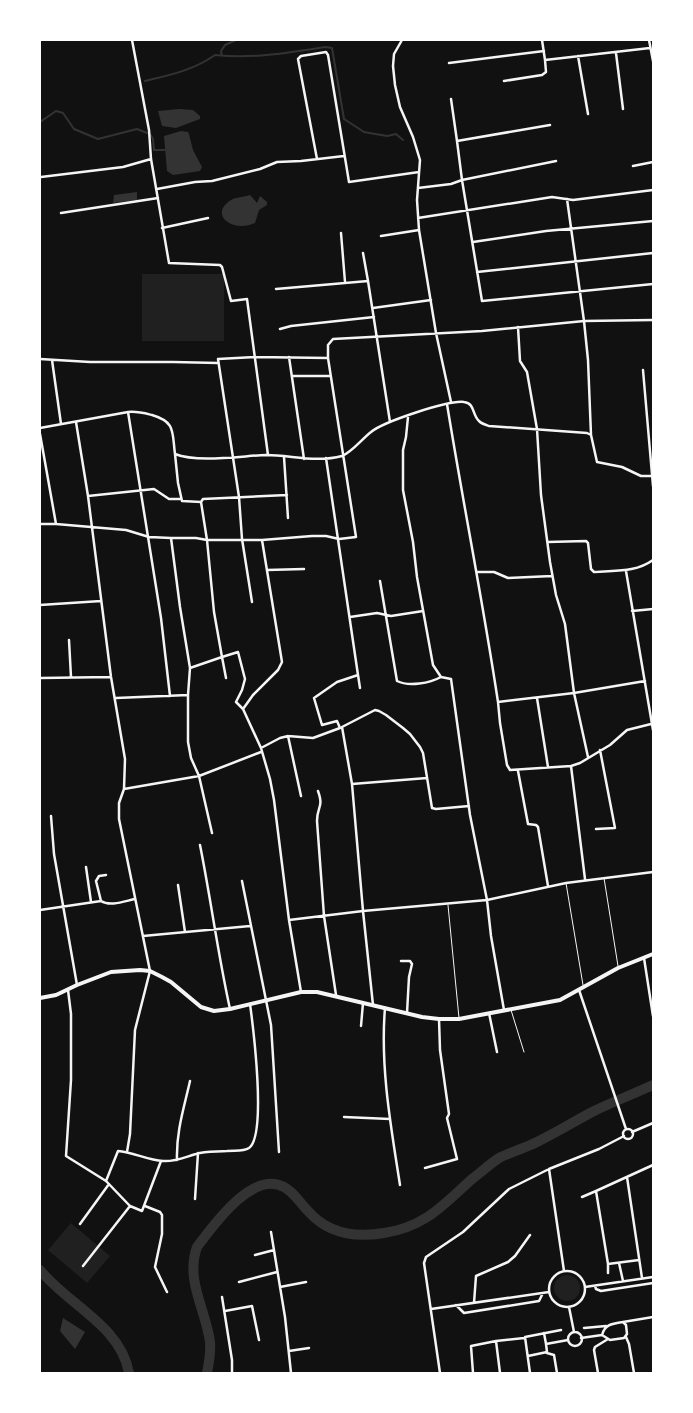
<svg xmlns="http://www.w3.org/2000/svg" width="693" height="1413" font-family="Mulish,sans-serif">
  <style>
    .green { fill: #202020 }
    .water { fill: #333 }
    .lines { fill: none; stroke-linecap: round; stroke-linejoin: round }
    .stream { stroke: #333; stroke-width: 2 }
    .river { stroke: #333; stroke-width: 10 }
    .service { stroke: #f5f5f5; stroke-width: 1 }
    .minor { stroke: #f5f5f5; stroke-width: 2.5 }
    .primary { stroke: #f5f5f5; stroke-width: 4 }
  </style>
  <rect width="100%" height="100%" fill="#111"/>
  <path class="green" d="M 142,274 L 224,274 L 224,341 L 142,341 Z
    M 71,1223 L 110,1256 L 87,1283 L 48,1250 Z
    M554 1288a13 13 0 1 1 26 0a13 13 0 1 1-26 0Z"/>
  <path class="water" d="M 179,109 L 193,110 L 200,116 L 200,119 L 176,128 L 162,126 L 158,111 Z
    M 181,131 L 188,132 L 189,134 L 193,150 L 202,167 L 200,171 L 173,175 L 167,171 L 164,136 Z
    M 137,192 L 137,200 L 113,203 L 114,195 Z
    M 250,195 L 257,203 L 260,196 L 267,202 L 267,205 L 259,210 L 255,223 C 233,233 208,215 231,200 C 236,197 244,197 250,195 Z
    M 63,1318 L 85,1332 L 75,1349 L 60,1331 Z"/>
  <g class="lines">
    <path class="stream" d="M 222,56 L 221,51 L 225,45 L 236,40
      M 145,81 C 170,75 194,70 215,55 C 252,59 288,53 325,47 L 332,48 L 344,119 L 364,132 L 387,136 L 396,134 L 403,140
      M 40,122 L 56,111 L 63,113 L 74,129 L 98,139 L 137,129 L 147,133
      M 150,134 L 153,139 L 154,150 L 165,150"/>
    <path class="river" d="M 40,1270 C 68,1305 121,1326 129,1373
      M 207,1373 C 209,1363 211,1353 210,1342 C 206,1310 185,1280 197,1247 C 213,1226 252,1170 284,1187 C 294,1192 300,1203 308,1211 C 328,1234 355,1238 384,1233 C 425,1227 443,1205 472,1179 C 481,1172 490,1164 499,1158 C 511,1152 525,1148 537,1142 C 557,1132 575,1121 594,1111 C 613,1102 633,1094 653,1085"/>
    <path class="service" d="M 604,878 L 618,966
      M 566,883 L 583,985
      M 448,905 L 459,1018
      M 511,1010 L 524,1052"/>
    <path class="minor" d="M 132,40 L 149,130 L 151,159 L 169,263 L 220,265 L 222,267 L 231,301 L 247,299 L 268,455
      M 402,40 L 394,54 L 393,66 L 395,85 L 400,107 L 413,137 L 420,160 L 417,200 L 419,230 L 436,333 L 451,402
      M 542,40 L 545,60 L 650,48
      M 649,40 L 653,61
      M 616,53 L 623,109
      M 578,56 L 588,114
      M 449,63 L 544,51
      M 504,81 L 542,75 L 546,72 L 545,60
      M 451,99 L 457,141
      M 317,159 L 298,59 L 301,56 L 326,52 L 328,55 L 349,182 L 419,172
      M 556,161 L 462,180 L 482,301 L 653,284
      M 633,166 L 653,162
      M 41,177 L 123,167 L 151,159
      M 418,188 L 451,184 L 462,180 L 457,141 L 550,125
      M 157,189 L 195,182 L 212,181 L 260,169 L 277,162 L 301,161 L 344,156
      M 567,199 L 584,321 L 588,360 L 591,435 L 597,462 L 622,467 L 641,476 L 653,476
      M 61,213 L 158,198
      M 418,218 L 552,197 L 573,200 L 653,190
      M 162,228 L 208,218
      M 341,233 L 345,282
      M 381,236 L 419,230
      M 473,242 L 546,231 L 653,221
      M 477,272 L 653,253
      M 368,281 L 390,422
      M 276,289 L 368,281 L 363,253
      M 373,308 L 431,300
      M 518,327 L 520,361 L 527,372 L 537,429 L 541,495 L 550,562 L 556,595 L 565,624 L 574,693 L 588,757
      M 280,329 L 291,326 L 374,317
      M 289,357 L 304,459
      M 40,359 L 90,362 L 173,362 L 218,363
      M 52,360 L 61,424
      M 643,370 L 653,486
      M 292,376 L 330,376
      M 447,404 C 463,503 483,602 498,702 L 574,693 L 645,681
      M 128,412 L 161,618 L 170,696
      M 408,417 L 406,437 L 403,450 L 403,490 L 413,542 L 417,577 L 433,665 L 441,677 L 451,679 L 470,815 L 487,900 L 491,936 L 504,1010
      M 76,422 L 88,496 L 111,677 L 125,759 L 124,789 L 119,803 L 119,819 L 150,971 L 135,1030 L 130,1134 L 127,1152
      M 40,428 L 128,412 C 137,411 144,413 152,415 C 176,422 172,432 175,454 C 197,463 241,456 266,455 C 291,455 316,463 342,456 C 352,452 362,439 371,432 C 383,422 448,400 464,402 C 475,403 472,415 479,421 C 482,424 486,425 489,426 L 587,433 L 591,435
      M 40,434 L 56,524
      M 175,454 L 178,483 L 182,501 L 201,502 L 203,499 L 287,495
      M 284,457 L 288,518
      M 326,458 L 358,675 L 337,682 L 314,698 L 322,725 L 337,721 L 340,728
      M 88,496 L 154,489 L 169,499 L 180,499
      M 201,502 L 207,540 L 262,540 L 312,536 L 326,536 L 339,539 L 356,537 L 328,358 L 328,345 L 333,339 L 482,331 L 584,321 L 653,320
      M 40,524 L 56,524 L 126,530 L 149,537 L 171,538 L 180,607 L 190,668 L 188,695 L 188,742 L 191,758 L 199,776 L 212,833
      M 171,538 L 196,538 L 207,540 L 214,612 L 222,657 L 190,668
      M 262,540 L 282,662 L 278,670 L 253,695 L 243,709 L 261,748 L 270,779 L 274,800 L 289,920 L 301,992
      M 548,542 L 586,541 L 588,543 L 591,569 L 594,572 C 614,570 635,573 653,560
      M 267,570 L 304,569
      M 626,571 L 653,730
      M 477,572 L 494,572 L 508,578 L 552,576
      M 380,581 L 397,681 C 409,687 430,683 441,677
      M 252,602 L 242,539 L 239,497 L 218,359 L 255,357 L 328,358
      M 40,605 L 101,601
      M 632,611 L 653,609
      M 350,617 L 377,613 L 391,616 L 423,611
      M 69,640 L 71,677
      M 358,675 L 360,688
      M 40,678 L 111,677
      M 226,678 L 222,657 L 238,652 L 245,679 L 242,690 L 236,702 L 243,709
      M 116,698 L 188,695
      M 537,698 L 548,767
      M 498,702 L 500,723 L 507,765 L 510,770 L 571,766 L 580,763 L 610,745 L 627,730 L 651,724
      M 288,736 L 301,796
      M 261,748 L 280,738 L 288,736 L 313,738 L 340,728
      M 571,766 L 585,879
      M 518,771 L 528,824 L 536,825 L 538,827 L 548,886
      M 352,784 L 427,778
      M 124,789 L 199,776 L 261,752
      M 318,791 C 324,808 317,806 317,821 L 324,916 L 336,995
      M 51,816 L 54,854 L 77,985
      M 596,829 L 615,828 L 600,750
      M 200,845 C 211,900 218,955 230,1009
      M 86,867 L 91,902
      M 242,881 L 271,1025 L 279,1152
      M 178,885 L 185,932
      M 101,901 L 96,881 L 99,876 L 106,875
      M 40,910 L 101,901 C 110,907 125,901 135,899
      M 289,920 L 363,911 L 487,900 L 566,883 L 653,872
      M 143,936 L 250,926
      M 644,958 L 653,1016
      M 401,961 L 410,961 L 412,964 L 409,977 L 407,1013
      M 68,990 L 71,1014 L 71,1080 L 66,1156 L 106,1181 L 130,1206 L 142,1211 L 161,1161
      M 579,990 L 626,1129
      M 373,1005 L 363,911 L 352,784 L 342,727 L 375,710 L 379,711 L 386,715 L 403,728 L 410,734 L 420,747 L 423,753 L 432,808 L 436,809 L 469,806
      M 385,1008 C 380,1067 391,1127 400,1185
      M 489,1013 L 497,1052
      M 361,1026 L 363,1003
      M 344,1117 L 390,1119
      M623 1134a5 5 0 1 1 10 0a5 5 0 1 1-10 0Z
      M 632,1132 L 653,1123
      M 177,1160 C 176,1132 184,1108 190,1081
      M 425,1168 L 457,1159 L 447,1118 L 449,1114 L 440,1050 L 439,1019
      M 549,1169 L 564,1271
      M 627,1177 L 642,1278
      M 106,1181 L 118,1151 C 133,1152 147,1160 163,1161 C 175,1162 185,1157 196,1154 C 206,1151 217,1152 227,1151 C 234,1150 243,1152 249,1148 C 267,1135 253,1026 250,1004
      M 582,1197 L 596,1191
      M 195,1199 L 198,1153
      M 145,1206 L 160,1212 L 162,1215 L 162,1234 L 155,1267 L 167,1292
      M 80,1224 L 109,1184
      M 271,1232 L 285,1317 L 291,1373
      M 255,1255 L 274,1250
      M 639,1260 L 608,1264 L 596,1191 L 653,1165
      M 619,1263 L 623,1281
      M 608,1264 L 608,1273
      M 83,1266 L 130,1206
      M549 1289a18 18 0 1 1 36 0a18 18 0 1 1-36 0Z
      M 239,1282 L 277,1272
      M 595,1286 L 596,1289 L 601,1291 L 653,1283
      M 280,1287 L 306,1282
      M 585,1287 L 653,1277
      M 222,1297 L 232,1360 L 232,1373
      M 474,1303 L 476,1276 L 508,1262 L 515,1256 L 530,1235
      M 456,1305 L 464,1313 L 539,1301 L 543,1293
      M 569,1307 L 574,1332
      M 431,1309 L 549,1292
      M 225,1311 L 252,1306 L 259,1340
      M 623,1322 L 653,1317
      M 584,1328 L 606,1326
      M568 1339a7 7 0 1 1 14 0a7 7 0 1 1-14 0Z
      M 544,1333 L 546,1344
      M 626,1337 L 629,1344 L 634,1373
      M 581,1338 L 602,1335 L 610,1340 L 624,1338 L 627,1334 L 626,1325 L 623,1322 C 612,1324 605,1324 602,1335
      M 289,1351 L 309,1348
      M 547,1353 L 554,1355 L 557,1373
      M 528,1356 L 547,1352 L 546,1344 L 568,1340
      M 440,1373 L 424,1263 L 426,1257 L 463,1232 L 509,1189 L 549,1169 L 599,1149 L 624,1136
      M 473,1373 L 471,1346 L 496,1341
      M 500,1373 L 496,1341 L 524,1338
      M 530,1373 L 525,1337 L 561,1330
      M 598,1373 L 594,1350 L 595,1347 L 608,1339"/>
    <path class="primary" d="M 40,998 L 56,995 L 77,985 L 111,972 L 140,970 L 150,971 L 162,977 L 171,982 L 201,1007 L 214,1011 L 230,1009 L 301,992 L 317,992 L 422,1017 L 439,1019 L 459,1019 L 560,1000 L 618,968 L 653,954"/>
  </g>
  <rect width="693" height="1413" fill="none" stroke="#ffffff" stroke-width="82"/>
</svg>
